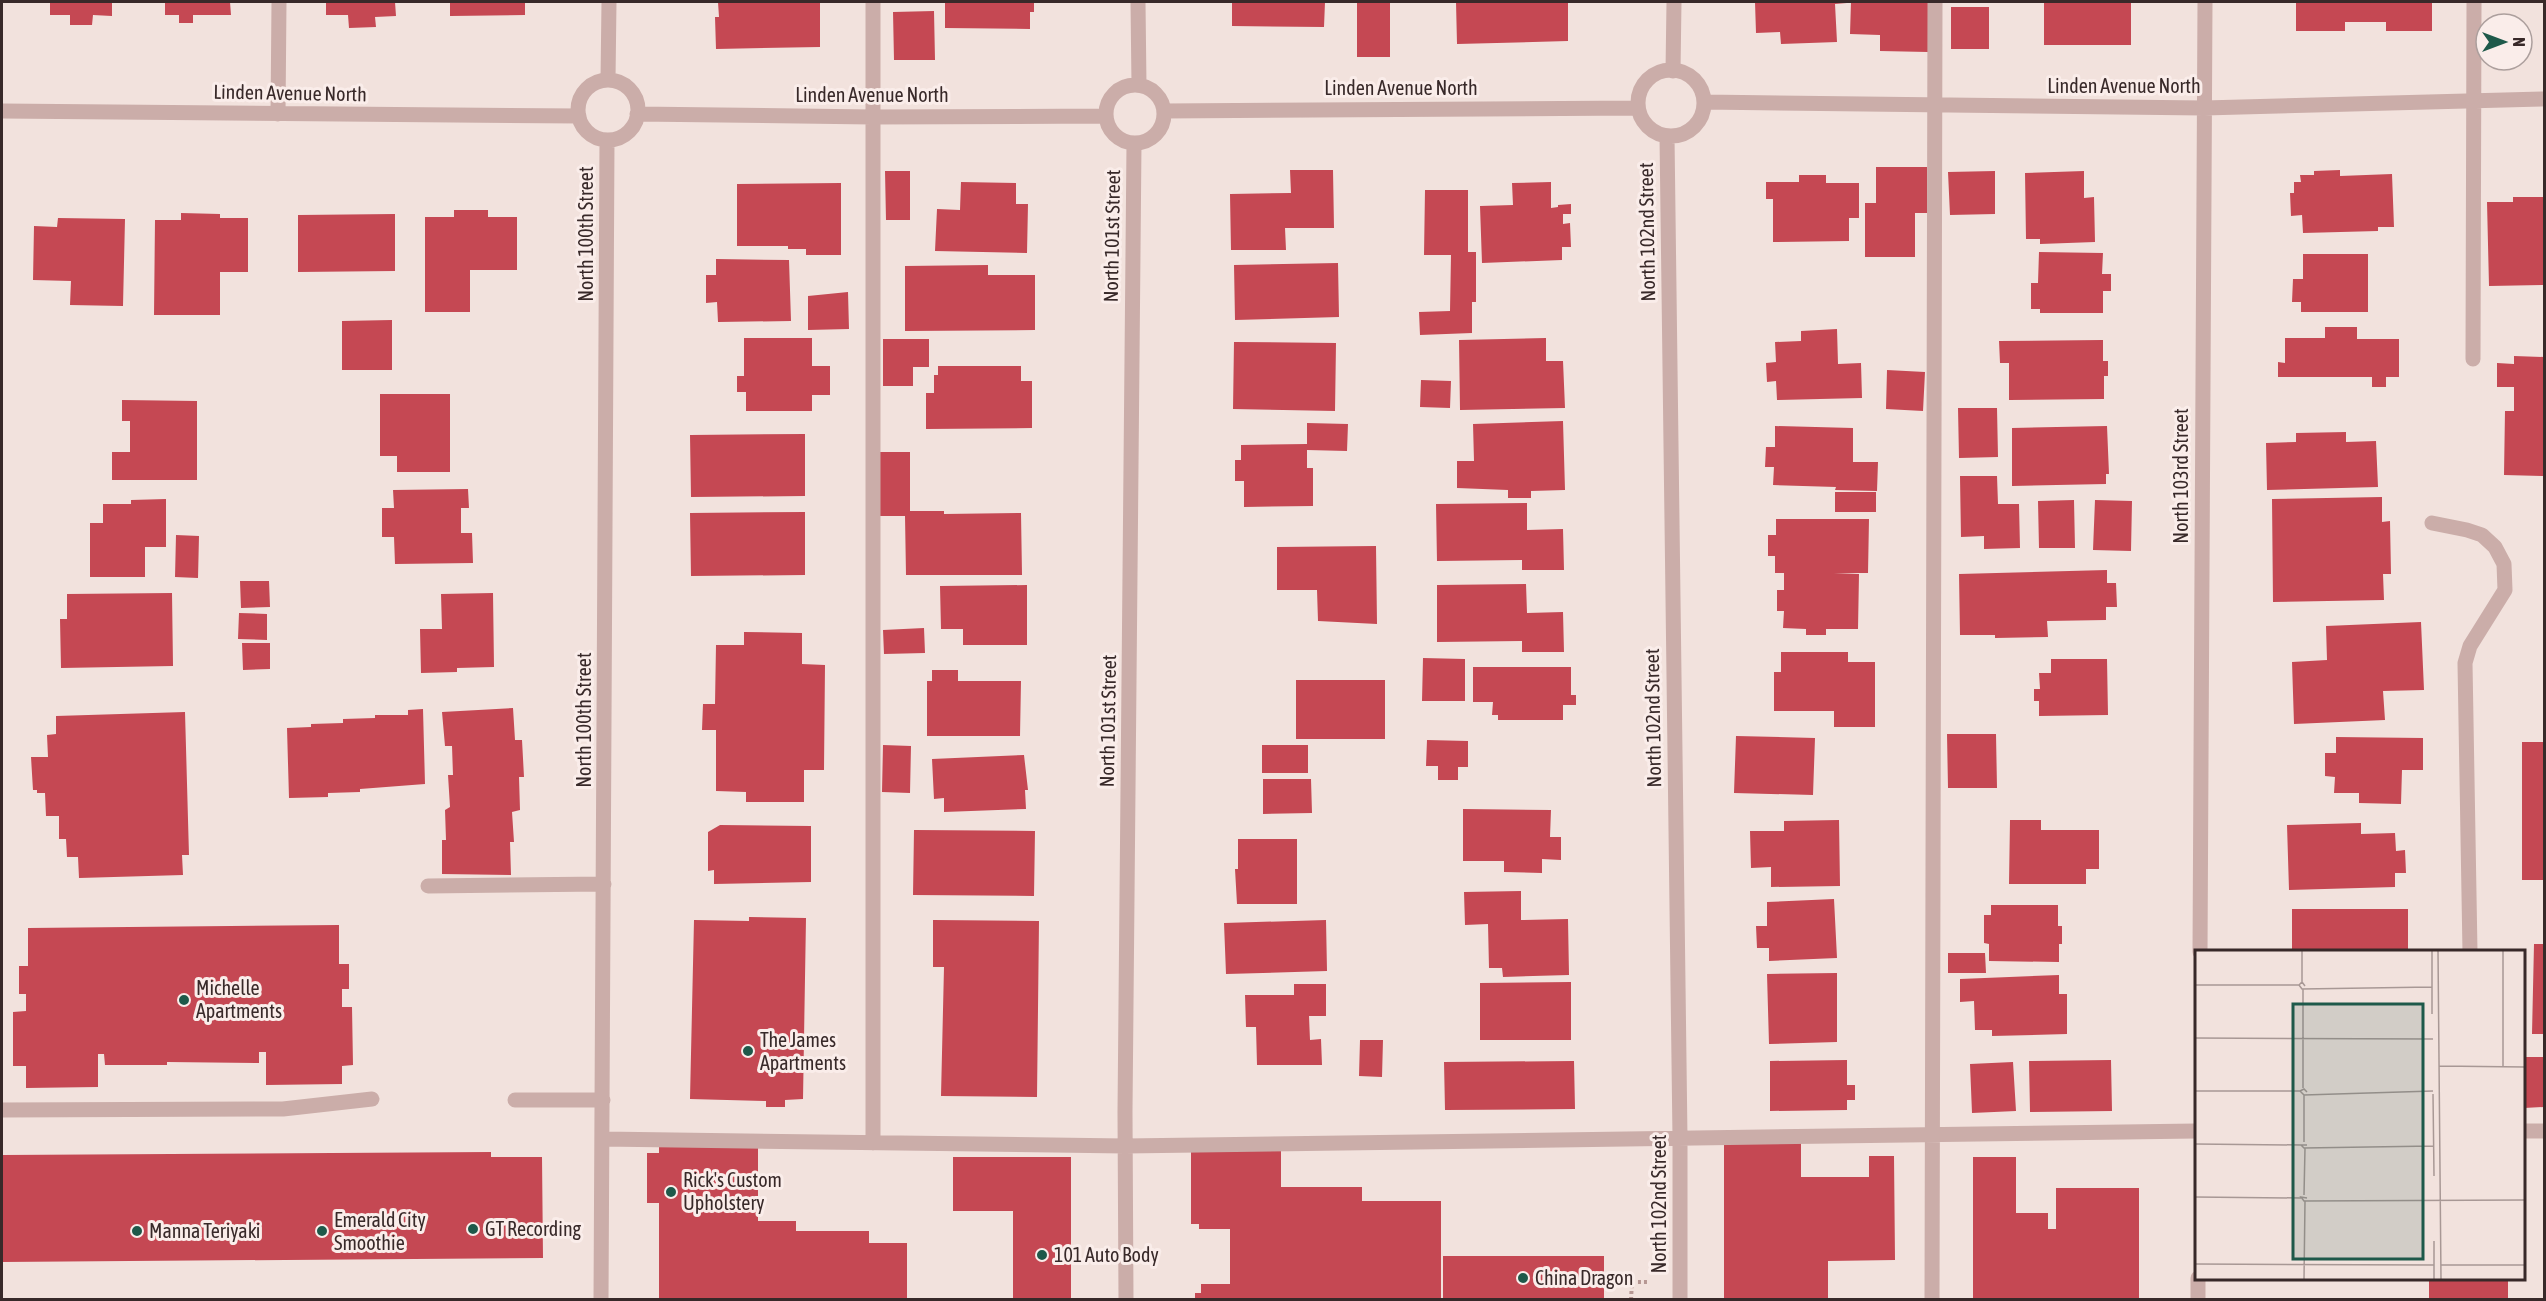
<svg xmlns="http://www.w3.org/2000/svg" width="2546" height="1301" font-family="'Asap Condensed',sans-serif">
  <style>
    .building { fill: #c54853 }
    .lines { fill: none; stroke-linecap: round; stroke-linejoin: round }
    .path { stroke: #b69793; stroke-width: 4; stroke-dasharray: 3 3; stroke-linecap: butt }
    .minor { stroke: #cbada9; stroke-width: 15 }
    .poi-dot { fill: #1e594a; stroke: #faedea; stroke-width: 2 }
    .labels { text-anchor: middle; stroke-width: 6; stroke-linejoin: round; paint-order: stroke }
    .street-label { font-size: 20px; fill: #382929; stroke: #faedea }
    .poi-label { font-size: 20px; fill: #382929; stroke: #faedea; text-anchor: start }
    .inset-road { fill: none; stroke: #a89895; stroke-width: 1.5 }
    .view { fill: #1e594a; fill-opacity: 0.15; stroke: #1e594a; stroke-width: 3 }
    .inset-edge { fill: none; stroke: #382929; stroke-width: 3 }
  </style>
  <rect width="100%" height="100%" fill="#f2e2dd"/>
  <path class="building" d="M 50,2 L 112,2 L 112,16 L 93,15 L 92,25 L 70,25 L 70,15 L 50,15 Z
    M 165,2 L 230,2 L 231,15 L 193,15 L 193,23 L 179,23 L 179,15 L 165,15 Z
    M 326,2 L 395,2 L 396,16 L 375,17 L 376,27 L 349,28 L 348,15 L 326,15 Z
    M 450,2 L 525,2 L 525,15 L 450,16 Z
    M 718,2 L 820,2 L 820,47 L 716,49 L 715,17 L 719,17 Z
    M 945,2 L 1034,2 L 1034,12 L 1030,12 L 1030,29 L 945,28 Z
    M 1232,2 L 1325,2 L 1324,27 L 1232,26 Z
    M 1357,2 L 1390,2 L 1390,57 L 1357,57 Z
    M 1456,2 L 1568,2 L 1568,41 L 1457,44 Z
    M 1755,2 L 1847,2 L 1847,3 L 1835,4 L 1837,42 L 1781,44 L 1780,32 L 1756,33 Z
    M 1851,2 L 1929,2 L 1928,52 L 1880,51 L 1880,35 L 1850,34 Z
    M 2044,2 L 2131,2 L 2131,45 L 2044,45 Z
    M 2296,2 L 2432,2 L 2432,31 L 2386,31 L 2386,22 L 2345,22 L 2345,31 L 2296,31 Z
    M 1951,7 L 1989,7 L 1989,49 L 1951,49 Z
    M 934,11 L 935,60 L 894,60 L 893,12 Z
    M 1876,167 L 1927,167 L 1927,213 L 1915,213 L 1915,257 L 1865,257 L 1865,203 L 1876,203 Z
    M 1290,170 L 1333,170 L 1334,228 L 1285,228 L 1286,250 L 1231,250 L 1230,194 L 1291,193 Z
    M 2340,170 L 2340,176 L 2392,174 L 2394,227 L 2378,227 L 2378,231 L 2303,233 L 2302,215 L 2291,216 L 2290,193 L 2294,193 L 2294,182 L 2301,182 L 2300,175 L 2314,175 L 2314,171 Z
    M 885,171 L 910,171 L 910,220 L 886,220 Z
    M 1995,171 L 1995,214 L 1950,215 L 1948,172 Z
    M 2084,171 L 2084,198 L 2094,197 L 2095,242 L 2040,244 L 2040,239 L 2026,239 L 2025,173 Z
    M 1799,175 L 1826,175 L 1826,183 L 1859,183 L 1859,218 L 1849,218 L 1849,241 L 1773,242 L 1773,199 L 1766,199 L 1766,182 L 1799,182 Z
    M 961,182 L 1016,183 L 1016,204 L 1028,204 L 1027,253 L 935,251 L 937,209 L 960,210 Z
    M 1551,182 L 1551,208 L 1558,207 L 1558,205 L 1571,204 L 1571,214 L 1563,214 L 1563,224 L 1570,223 L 1571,247 L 1562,247 L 1562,260 L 1482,263 L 1480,206 L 1513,205 L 1512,183 Z
    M 841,183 L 841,255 L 806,255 L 806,249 L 788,249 L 788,246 L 737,246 L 737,184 Z
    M 1425,190 L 1468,190 L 1468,252 L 1476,252 L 1476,302 L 1472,302 L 1472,333 L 1420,335 L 1419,312 L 1450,311 L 1451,255 L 1424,255 Z
    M 2513,197 L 2544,197 L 2544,285 L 2489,286 L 2487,202 L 2513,202 Z
    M 454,210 L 488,210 L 488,217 L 517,217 L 517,270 L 470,270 L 470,312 L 425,312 L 425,217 L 454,217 Z
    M 181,213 L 220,214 L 220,218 L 248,218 L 248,272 L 220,272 L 220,315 L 154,315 L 155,220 L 181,220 Z
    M 395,214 L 395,271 L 298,272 L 298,215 Z
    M 58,218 L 125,219 L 123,306 L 70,305 L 71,281 L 33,280 L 34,226 L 57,227 Z
    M 2039,252 L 2103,253 L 2102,274 L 2111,274 L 2111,291 L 2103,291 L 2103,313 L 2040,313 L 2040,309 L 2031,309 L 2031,283 L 2038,283 Z
    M 2303,254 L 2368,254 L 2368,312 L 2301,312 L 2301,302 L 2292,302 L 2293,279 L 2303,279 Z
    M 716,259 L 789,260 L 791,321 L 718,322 L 717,302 L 706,303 L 706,275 L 716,275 Z
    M 1338,263 L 1339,317 L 1235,320 L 1234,265 Z
    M 988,265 L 988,275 L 1035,275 L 1035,330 L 905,331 L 905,266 Z
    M 848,292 L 849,329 L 808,330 L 808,296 Z
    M 392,320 L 392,370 L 342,370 L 342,321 Z
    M 2325,327 L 2357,327 L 2357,339 L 2399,339 L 2399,377 L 2386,377 L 2386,387 L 2372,387 L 2372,377 L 2278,377 L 2278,362 L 2285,363 L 2285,338 L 2325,338 Z
    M 1837,329 L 1838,364 L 1861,363 L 1862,398 L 1777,400 L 1776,381 L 1767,382 L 1766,363 L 1776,362 L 1775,342 L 1801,341 L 1801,331 Z
    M 744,338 L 812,338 L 812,366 L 830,366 L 830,395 L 812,395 L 812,411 L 746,411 L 746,392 L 737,392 L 737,376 L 744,376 Z
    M 1546,338 L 1546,361 L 1563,361 L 1565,408 L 1460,410 L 1459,340 Z
    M 883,339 L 929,339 L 929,367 L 913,367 L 913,386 L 883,386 Z
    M 2103,340 L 2103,361 L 2108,361 L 2108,376 L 2104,376 L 2104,399 L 2009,400 L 2009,363 L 2000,363 L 1999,341 Z
    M 1234,342 L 1336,343 L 1335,411 L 1233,409 Z
    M 2514,356 L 2544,357 L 2544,476 L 2504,475 L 2505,411 L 2514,411 L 2514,387 L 2497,387 L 2497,363 L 2514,364 Z
    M 938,366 L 1021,366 L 1021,381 L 1032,381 L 1032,428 L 926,429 L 926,393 L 934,393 L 934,375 L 938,375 Z
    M 1887,370 L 1925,372 L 1923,411 L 1886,409 Z
    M 1421,380 L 1451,381 L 1450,408 L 1420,407 Z
    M 380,394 L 450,394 L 450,472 L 397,472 L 397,456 L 380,456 Z
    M 122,400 L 197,401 L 197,480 L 112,480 L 112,452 L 130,452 L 130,421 L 122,421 Z
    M 1958,408 L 1997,408 L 1998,457 L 1959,458 Z
    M 1563,421 L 1565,490 L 1531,491 L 1531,498 L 1508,498 L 1508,490 L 1457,488 L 1457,461 L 1474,461 L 1473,424 Z
    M 1307,423 L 1348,424 L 1347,451 L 1307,450 L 1307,468 L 1313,468 L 1313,506 L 1244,507 L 1244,481 L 1235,481 L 1235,460 L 1241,460 L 1241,445 L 1307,444 Z
    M 1775,426 L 1853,428 L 1853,462 L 1878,462 L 1877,491 L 1835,490 L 1836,487 L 1773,485 L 1774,467 L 1765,467 L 1766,447 L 1775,447 Z
    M 2107,426 L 2109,474 L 2106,474 L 2106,484 L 2012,486 L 2012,428 Z
    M 2346,432 L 2346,442 L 2376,441 L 2378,487 L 2267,490 L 2266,443 L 2296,442 L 2296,433 Z
    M 805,434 L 805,496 L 691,497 L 690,435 Z
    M 880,452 L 910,452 L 910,511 L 944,511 L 944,514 L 1021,513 L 1022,575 L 906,575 L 905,516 L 880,516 Z
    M 1960,476 L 1997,476 L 1998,504 L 2019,504 L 2020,548 L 1984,549 L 1984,536 L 1961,537 Z
    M 468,489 L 469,508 L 461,508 L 461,533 L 472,533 L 473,563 L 395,564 L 394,537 L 382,537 L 382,508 L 394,508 L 393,490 Z
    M 1835,492 L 1876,492 L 1876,512 L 1835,512 Z
    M 2382,497 L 2382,522 L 2390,521 L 2391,574 L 2383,574 L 2384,600 L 2273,602 L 2272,499 Z
    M 166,499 L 166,547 L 145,547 L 145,577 L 90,577 L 90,523 L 103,523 L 103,504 L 131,504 L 131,500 Z
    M 2074,500 L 2075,548 L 2039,548 L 2038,501 Z
    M 2095,500 L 2132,501 L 2131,551 L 2093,550 Z
    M 1527,503 L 1527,530 L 1563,529 L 1564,570 L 1522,570 L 1522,560 L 1437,561 L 1436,504 Z
    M 805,512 L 805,575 L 691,576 L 690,513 Z
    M 1776,519 L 1869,519 L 1868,573 L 1834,573 L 1859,574 L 1858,629 L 1826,629 L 1826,635 L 1806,635 L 1806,629 L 1783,628 L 1784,611 L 1777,611 L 1777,590 L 1784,590 L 1784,573 L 1775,573 L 1775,556 L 1768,556 L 1768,535 L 1776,535 Z
    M 176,535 L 199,536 L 198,578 L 175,577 Z
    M 1376,546 L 1377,624 L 1318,621 L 1317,590 L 1277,590 L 1277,547 Z
    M 2107,570 L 2107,583 L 2116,583 L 2117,607 L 2106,607 L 2106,620 L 2047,621 L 2048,637 L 1995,638 L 1995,635 L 1960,635 L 1959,574 Z
    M 240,581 L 269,581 L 270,607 L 241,608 Z
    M 1526,584 L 1527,613 L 1563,612 L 1564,652 L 1522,652 L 1522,641 L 1437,642 L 1437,585 Z
    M 1027,585 L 1027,645 L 963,645 L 963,629 L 941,629 L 940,586 Z
    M 172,593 L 173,666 L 61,668 L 60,619 L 67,619 L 67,594 Z
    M 493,593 L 494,667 L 457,668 L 457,672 L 421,673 L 420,629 L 442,629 L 441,594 Z
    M 239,613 L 267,614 L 267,640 L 238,639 Z
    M 2421,622 L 2424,690 L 2383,691 L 2385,720 L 2294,724 L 2292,662 L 2327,660 L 2326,626 Z
    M 924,628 L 925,653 L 884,654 L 883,630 Z
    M 744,632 L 802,633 L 802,664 L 825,665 L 824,770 L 804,770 L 804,802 L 746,802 L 746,792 L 716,791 L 716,730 L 702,730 L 703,704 L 715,704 L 716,645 L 744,645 Z
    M 242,643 L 270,643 L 270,669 L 243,670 Z
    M 1781,652 L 1848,652 L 1848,662 L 1875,662 L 1875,727 L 1834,727 L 1834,711 L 1774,711 L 1774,672 L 1781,672 Z
    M 1423,658 L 1465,659 L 1465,701 L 1422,701 Z
    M 2051,659 L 2107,659 L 2108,715 L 2039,716 L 2039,701 L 2034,701 L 2034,689 L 2040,689 L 2039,673 L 2051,673 Z
    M 1473,667 L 1571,667 L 1571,695 L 1576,695 L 1576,705 L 1563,705 L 1563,720 L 1498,720 L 1498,715 L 1492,715 L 1493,702 L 1473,702 Z
    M 932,670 L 958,670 L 958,681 L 1021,681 L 1020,736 L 927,736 L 927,681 L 932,681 Z
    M 1296,680 L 1385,680 L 1385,739 L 1296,739 Z
    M 513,708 L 515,740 L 522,740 L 524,777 L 519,777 L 520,810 L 512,812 L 514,842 L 510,842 L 511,875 L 442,874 L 442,840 L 446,840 L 445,810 L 450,807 L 448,775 L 453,775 L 452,746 L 445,746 L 442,712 Z
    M 423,709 L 425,784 L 360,789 L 360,792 L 328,793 L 328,797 L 289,798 L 287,728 L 311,727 L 311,724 L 343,723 L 343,719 L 375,718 L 375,715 L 408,715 L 408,710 Z
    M 185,712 L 189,855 L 182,855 L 183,875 L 79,878 L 78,857 L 67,857 L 66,839 L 59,839 L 59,816 L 46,816 L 45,793 L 37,793 L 37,790 L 33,790 L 31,757 L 48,757 L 47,735 L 56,734 L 56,716 Z
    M 1947,734 L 1996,734 L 1997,788 L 1948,788 Z
    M 1736,736 L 1815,738 L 1813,795 L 1734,793 Z
    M 2336,737 L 2423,738 L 2423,770 L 2402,770 L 2401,804 L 2359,803 L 2359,793 L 2334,793 L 2335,777 L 2325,776 L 2325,753 L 2336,753 Z
    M 1427,740 L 1468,741 L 1468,767 L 1458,767 L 1458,780 L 1438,780 L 1438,766 L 1426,766 Z
    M 2522,742 L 2544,742 L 2544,880 L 2522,880 Z
    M 883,745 L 911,746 L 910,793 L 882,792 Z
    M 1262,745 L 1308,745 L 1308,773 L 1262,773 Z
    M 1024,755 L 1028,790 L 1025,790 L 1026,809 L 944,812 L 944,798 L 934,799 L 932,759 Z
    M 1263,779 L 1311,779 L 1312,813 L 1263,814 Z
    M 1463,809 L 1551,810 L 1550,837 L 1561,837 L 1561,860 L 1542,859 L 1542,873 L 1504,872 L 1504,861 L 1463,861 Z
    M 1839,820 L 1840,886 L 1771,887 L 1771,867 L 1751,868 L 1750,831 L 1784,831 L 1784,821 Z
    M 2010,820 L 2041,820 L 2041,830 L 2099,830 L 2099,869 L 2086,869 L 2086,884 L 2009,884 Z
    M 2361,823 L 2361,834 L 2395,833 L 2396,851 L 2405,850 L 2406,873 L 2395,873 L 2395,887 L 2289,890 L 2287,825 Z
    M 720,825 L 811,826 L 811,882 L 714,884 L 714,870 L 708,871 L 708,832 Z
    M 914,830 L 1035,831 L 1034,896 L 913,895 Z
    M 1238,839 L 1297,839 L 1297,904 L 1237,904 L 1235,869 L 1238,869 Z
    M 1521,891 L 1521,920 L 1568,919 L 1569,975 L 1503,977 L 1502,968 L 1489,968 L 1488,924 L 1465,925 L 1464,892 Z
    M 1834,899 L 1837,958 L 1769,961 L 1769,948 L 1757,948 L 1756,926 L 1767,926 L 1767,902 Z
    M 1991,905 L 2058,905 L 2058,926 L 2062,926 L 2062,944 L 2059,944 L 2059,962 L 1989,961 L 1989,944 L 1984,943 L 1984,915 L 1991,915 Z
    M 2292,909 L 2408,909 L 2408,952 L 2292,952 Z
    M 749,917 L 806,918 L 803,1099 L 785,1100 L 785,1107 L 766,1107 L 766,1101 L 690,1099 L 694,920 L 749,921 Z
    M 933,920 L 1039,921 L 1037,1097 L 941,1096 L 944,967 L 933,967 Z
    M 1326,920 L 1327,971 L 1226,974 L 1224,923 Z
    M 339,925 L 339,964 L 349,964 L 349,989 L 342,989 L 342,1007 L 352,1007 L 353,1065 L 342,1066 L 342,1084 L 266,1085 L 266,1052 L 259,1052 L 259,1063 L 167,1062 L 167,1065 L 105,1065 L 104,1054 L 98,1054 L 98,1087 L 26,1088 L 26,1066 L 13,1066 L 13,1012 L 26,1011 L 26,994 L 19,994 L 19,966 L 28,966 L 28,928 Z
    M 2534,944 L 2544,944 L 2544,1034 L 2532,1034 Z
    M 1948,953 L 1985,953 L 1986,973 L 1948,973 Z
    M 1837,973 L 1837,1042 L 1769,1044 L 1767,974 Z
    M 2059,975 L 2059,994 L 2067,994 L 2067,1034 L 1992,1036 L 1992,1030 L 1975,1030 L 1974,1001 L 1960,1002 L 1960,979 Z
    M 1571,982 L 1571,1040 L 1480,1040 L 1480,983 Z
    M 1294,984 L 1326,984 L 1326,1016 L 1309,1016 L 1310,1040 L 1321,1039 L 1322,1065 L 1257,1065 L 1256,1027 L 1246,1027 L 1245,995 L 1294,995 Z
    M 1360,1040 L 1383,1040 L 1382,1077 L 1359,1076 Z
    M 2524,1057 L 2544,1057 L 2544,1107 L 2524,1108 Z
    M 1847,1060 L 1847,1085 L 1855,1085 L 1855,1100 L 1847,1100 L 1847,1110 L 1770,1111 L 1770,1061 Z
    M 2111,1060 L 2112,1111 L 2030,1112 L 2029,1061 Z
    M 1574,1061 L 1575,1109 L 1445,1110 L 1444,1062 Z
    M 2013,1062 L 2016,1111 L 1972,1113 L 1970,1064 Z
    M 1724,1141 L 1801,1141 L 1801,1177 L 1869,1177 L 1869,1156 L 1894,1156 L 1895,1260 L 1828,1261 L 1828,1300 L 1724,1300 Z
    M 758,1142 L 758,1221 L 796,1221 L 796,1231 L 869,1231 L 869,1243 L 907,1243 L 907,1300 L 659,1300 L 659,1203 L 647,1203 L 647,1153 L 659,1153 L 659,1143 Z
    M 1191,1146 L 1281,1146 L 1281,1187 L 1362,1187 L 1362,1201 L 1441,1201 L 1441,1300 L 1195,1300 L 1195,1293 L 1201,1293 L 1201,1284 L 1230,1284 L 1230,1229 L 1199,1229 L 1199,1224 L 1191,1224 Z
    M 491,1152 L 491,1157 L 542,1157 L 543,1258 L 2,1262 L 2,1155 Z
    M 953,1157 L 1071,1157 L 1071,1300 L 1013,1300 L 1013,1211 L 953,1211 Z
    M 1973,1157 L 2016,1157 L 2016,1213 L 2048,1213 L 2048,1229 L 2056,1229 L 2056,1188 L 2139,1188 L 2139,1300 L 1973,1300 Z
    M 1443,1256 L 1604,1256 L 1604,1300 L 1443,1300 Z
    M 2429,1278 L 2508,1278 L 2508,1300 L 2429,1300 Z"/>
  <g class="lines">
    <path class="path" d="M 1631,1300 L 1632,1282 L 1649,1282"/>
    <path class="minor" d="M 1138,2 L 1139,85
      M1638 103a33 33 0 1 1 66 0a33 33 0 1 1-66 0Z
      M 1673,71 L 1674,2
      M 608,80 L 609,2
      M578 110a30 30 0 1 1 60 0a30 30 0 1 1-60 0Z
      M1106 114a29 29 0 1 1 58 0a29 29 0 1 1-58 0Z
      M 1704,102 L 2204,108 L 2544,99
      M 2,111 L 579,116
      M 1165,111 L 1638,108
      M 278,114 L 279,2
      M 637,114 L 872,117 L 1106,116
      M 1667,136 L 1680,1138 L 1680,1300
      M 2473,359 L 2474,2
      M 2432,523 L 2467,530 L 2482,535 L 2495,547 L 2504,564 L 2505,590 L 2470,646 L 2465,663 L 2470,952
      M 428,886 L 604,884
      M 2200,952 L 2205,2
      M 515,1100 L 603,1100
      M 2,1110 L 283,1109 L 372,1099
      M 2524,1131 L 2544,1131
      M 603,1139 L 1125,1146 L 2196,1131
      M 873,1143 L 873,2
      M 601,1300 L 607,140
      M 1126,1300 L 1125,1112 L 1134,144
      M 1932,1300 L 1935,2
      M 2198,1300 L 2198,1278"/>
  </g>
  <g class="poi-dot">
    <circle cx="184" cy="1000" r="6"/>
    <circle cx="748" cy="1051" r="6"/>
    <circle cx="671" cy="1192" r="6"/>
    <circle cx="473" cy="1229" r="6"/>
    <circle cx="137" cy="1231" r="6"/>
    <circle cx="322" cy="1231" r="6"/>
    <circle cx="1042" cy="1255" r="6"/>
    <circle cx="1523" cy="1278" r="6"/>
  </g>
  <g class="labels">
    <g class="street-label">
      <text x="2124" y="93">Linden Avenue North</text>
      <text x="1401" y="95">Linden Avenue North</text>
      <text transform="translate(290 93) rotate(1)" y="7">Linden Avenue North</text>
      <text x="872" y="102">Linden Avenue North</text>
      <text transform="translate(1647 232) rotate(-91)" y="7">North 102nd Street</text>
      <text transform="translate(586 234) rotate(-90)" y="7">North 100th Street</text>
      <text transform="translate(1112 236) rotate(-89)" y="7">North 101st Street</text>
      <text transform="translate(2181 476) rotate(-90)" y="7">North 103rd Street</text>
      <text transform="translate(1653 718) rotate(-91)" y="7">North 102nd Street</text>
      <text transform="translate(584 720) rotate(-90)" y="7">North 100th Street</text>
      <text transform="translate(1108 721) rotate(-89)" y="7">North 101st Street</text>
      <text transform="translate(1659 1204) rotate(-90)" y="7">North 102nd Street</text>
    </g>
    <g class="poi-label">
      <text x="196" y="995">Michelle<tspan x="196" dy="23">Apartments</tspan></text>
      <text x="760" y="1047">The James<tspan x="760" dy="23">Apartments</tspan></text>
      <text x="683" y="1187">Rick's Custom<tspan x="683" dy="23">Upholstery</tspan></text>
      <text x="334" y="1227">Emerald City<tspan x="334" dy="23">Smoothie</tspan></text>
      <text x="485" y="1236">GT Recording</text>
      <text x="149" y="1238">Manna Teriyaki</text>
      <text x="1054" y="1262">101 Auto Body</text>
      <text x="1535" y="1285">China Dragon</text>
    </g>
  </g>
  <g transform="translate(2195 950)">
    <rect width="330" height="330" fill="#f2e2dd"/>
    <path class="inset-road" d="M 107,0 L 107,32M 237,0 L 237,64M 243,0 L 246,330M 308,0 L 308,116M 0,35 L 104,35M 110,36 L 107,32 L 104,35 L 107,39 L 237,37M 108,39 L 108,138M 0,88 L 238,89M 244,116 L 330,117M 0,141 L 105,141M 112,142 L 109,139 L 105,141 L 109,145 L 238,141M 238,144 L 239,226M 109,145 L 109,192M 0,194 L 106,195M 112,195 L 106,195 L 109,198 L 238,196M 109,245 L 110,198M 0,247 L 106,248M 112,248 L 106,247 L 109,251 L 330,250M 0,314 L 239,315M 246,315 L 330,315M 109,330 L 110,251M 239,330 L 239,291"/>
    <path class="view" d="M 98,54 L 228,54 L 228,309 L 98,309 Z"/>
    <rect width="330" height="330" class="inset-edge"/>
  </g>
  <rect width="2546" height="1301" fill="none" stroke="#382929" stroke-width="6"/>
  <g transform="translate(2504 42) rotate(90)"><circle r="28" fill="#faedea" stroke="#ac9f9d" stroke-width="1.5"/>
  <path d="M0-4.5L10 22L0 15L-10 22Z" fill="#1e594a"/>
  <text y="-9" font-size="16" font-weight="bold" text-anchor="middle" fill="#382929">N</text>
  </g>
</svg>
